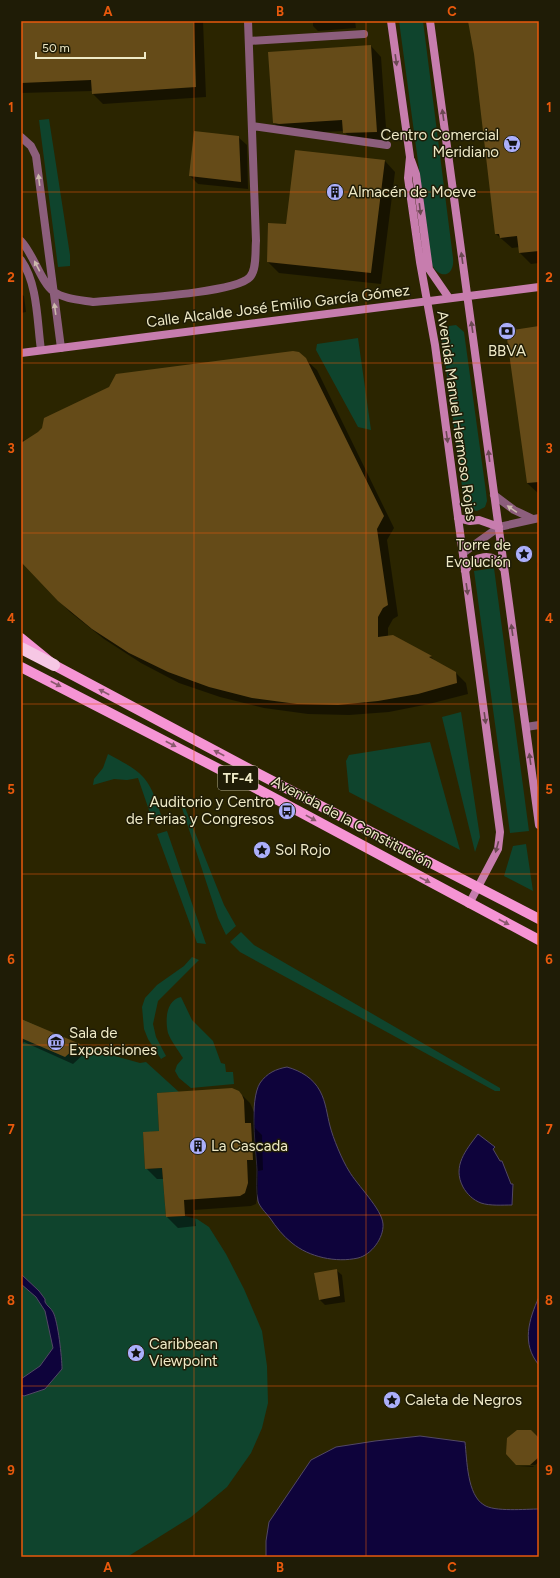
<svg xmlns="http://www.w3.org/2000/svg" width="560" height="1578" font-family="Figtree,sans-serif">
  <style>
    .green { fill: #0f442d }
    .water { fill: #0e033b; stroke: #524865 }
    .shadow { fill: #0007 }
    .building { fill: #654b18 }
    .lines { fill: none; stroke-linecap: round; stroke-linejoin: round }
    .lane { stroke: #8c5e7c; stroke-width: 8 }
    .street { stroke: #8c5e7c; stroke-width: 8 }
    .secondary { stroke: #c77dae; stroke-width: 8 }
    .primary { stroke: #f594d4; stroke-width: 10 }
    .highway { stroke: #f6c7e4; stroke-width: 12 }
    .oneway { fill: #6b4852 }
    .oneway2 { fill: #ccb9ad }
    .oneway3 { fill: #8a586d }
    .grid { fill: none; stroke: #e8590c; stroke-width: 1; stroke-opacity: 0.55 }
    .labels { text-anchor: middle; stroke-width: 3; stroke-linejoin: round; paint-order: stroke }
    .shield { fill: #1f1c06; stroke: #b1ac8d; stroke-width: 1 }
    .shield-label { font-size: 14px; font-weight: bold; fill: #efeac7 }
    .poi-label { font-size: 15px; fill: #efeac7; stroke: #1f1c06; text-anchor: start }
    .street-label { font-size: 15px; fill: #efeac7; stroke: #1f1c06 }
    .neatline { fill: none; stroke: #e8590c; stroke-width: 1.5 }
    .grid-label { font-size: 13px; text-anchor: middle; font-weight: bold; fill: #e8590c }
  </style>
  <rect width="100%" height="100%" fill="#2b2500"/>
  <path class="green" d="M 399,21 L 423,21 L 453,258 C 455,275 441,281 432,265 Z
    M 49,119 L 70,255 L 70,266 L 58,267 L 39,120 Z
    M 456,325 L 464,332 L 486,492 L 487,501 L 485,507 L 477,511 L 468,509 L 464,501 L 442,339 L 442,333 L 449,326 Z
    M 358,338 L 371,430 L 358,427 L 316,350 L 317,344 Z
    M 494,568 L 529,831 L 510,833 L 474,571 Z
    M 461,712 L 480,837 L 475,852 L 442,717 Z
    M 430,742 L 460,850 L 349,792 L 346,761 L 349,755 Z
    M 108,754 C 143,773 149,776 161,815 L 152,819 L 138,778 L 127,780 L 114,779 L 93,785 L 94,779 L 103,768 Z
    M 184,805 L 224,905 L 236,926 L 226,935 L 218,918 L 182,808 Z
    M 167,831 L 206,944 L 197,943 L 157,834 Z
    M 526,844 L 533,891 L 504,876 L 513,846 Z
    M 241,932 L 254,945 L 500,1088 L 500,1091 L 495,1091 L 240,952 L 230,942 Z
    M 192,957 L 199,960 L 158,1001 L 153,1024 L 156,1037 L 166,1056 L 161,1059 L 148,1039 L 144,1029 L 142,1007 L 145,998 L 157,985 L 184,966 Z
    M 181,997 L 192,1020 L 213,1041 L 221,1063 L 225,1064 L 226,1072 L 233,1072 L 234,1084 L 191,1088 L 179,1078 L 175,1071 L 177,1065 L 183,1058 C 178,1050 171,1041 168,1033 C 165,1020 166,1000 181,997 Z
    M 21,1019 L 86,1048 L 140,1063 L 146,1062 L 179,1092 L 157,1093 L 159,1131 L 143,1133 L 145,1169 L 162,1168 L 166,1217 L 185,1216 L 197,1219 L 209,1227 L 226,1254 L 244,1289 L 262,1331 L 267,1366 L 268,1403 L 262,1428 L 251,1453 L 227,1487 L 191,1517 L 127,1557 L 21,1557 Z"/>
  <path class="water" d="M 287,1067 C 301,1071 313,1078 320,1091 C 326,1102 327,1115 330,1126 C 333,1138 342,1160 349,1171 C 357,1185 382,1209 383,1224 C 384,1238 371,1255 358,1258 C 336,1263 309,1257 292,1243 C 283,1236 276,1227 270,1218 C 266,1213 259,1206 258,1201 C 256,1191 257,1180 257,1170 C 256,1149 249,1101 260,1083 C 267,1073 276,1069 287,1067 Z
    M 478,1134 L 495,1147 L 493,1149 L 500,1161 L 502,1161 L 511,1184 L 513,1184 L 512,1205 C 502,1205 490,1206 481,1203 C 473,1200 467,1194 463,1187 C 452,1166 466,1150 478,1134 Z
    M 21,1274 L 39,1291 L 45,1299 L 45,1302 C 47,1306 51,1308 53,1312 C 58,1321 62,1358 62,1369 L 45,1389 L 24,1396 L 21,1395 L 21,1379 L 40,1366 L 53,1348 L 45,1311 L 36,1297 L 21,1284 Z
    M 539,1297 L 539,1365 C 521,1344 529,1319 539,1297 Z
    M 420,1436 L 465,1442 C 467,1460 467,1495 484,1505 C 494,1512 526,1509 539,1509 L 539,1557 L 266,1557 L 266,1541 L 269,1522 L 311,1460 L 336,1447 L 375,1441 Z"/>
  <path class="shadow" d="M 21,21 L 203,21 L 206,97 L 103,104 L 93,94 L 92,91 L 21,93 Z
    M 313,21 L 355,21 L 356,28 L 318,31 L 313,26 Z
    M 469,21 L 539,21 L 539,263 L 531,264 L 520,253 L 520,247 L 512,248 L 496,234 L 475,54 Z
    M 371,46 L 381,57 L 387,142 L 354,144 L 344,131 L 285,134 L 274,123 Z
    M 238,137 L 247,145 L 248,189 L 198,184 L 190,176 Z
    M 385,161 L 395,172 L 381,284 L 279,273 L 268,262 Z
    M 21,294 L 24,296 L 26,312 L 21,313 Z
    M 539,327 L 539,494 L 527,483 Z
    M 305,359 L 317,370 L 394,528 L 387,540 L 398,616 L 393,619 L 388,628 L 388,636 L 393,636 L 431,657 L 436,662 L 455,672 L 466,683 L 468,694 L 429,704 L 389,712 L 349,715 L 308,714 L 264,708 L 220,697 L 179,683 L 141,663 L 104,639 L 70,612 L 21,561 L 21,437 L 25,442 Z
    M 539,562 L 539,576 L 537,563 Z
    M 21,1020 L 79,1045 L 86,1052 L 73,1064 L 24,1042 L 21,1045 Z
    M 239,1092 L 250,1103 L 254,1112 L 255,1128 L 262,1135 L 263,1170 L 258,1171 L 258,1194 L 256,1204 L 251,1206 L 194,1210 L 196,1226 L 178,1228 L 167,1217 L 164,1179 L 157,1179 L 146,1168 L 160,1132 Z
    M 336,1270 L 342,1275 L 345,1302 L 325,1305 L 320,1300 Z
    M 539,1440 L 539,1462 L 535,1465 L 516,1464 Z
    M 519,1466 L 534,1466 L 533,1467 Z"/>
  <path class="building" d="M 21,21 L 194,21 L 196,87 L 92,94 L 91,80 L 21,83 Z
    M 468,21 L 539,21 L 539,251 L 519,253 L 517,236 L 500,238 L 499,234 L 495,234 L 474,54 Z
    M 371,45 L 377,132 L 343,133 L 342,120 L 279,124 L 273,123 L 268,52 Z
    M 194,131 L 239,136 L 241,182 L 189,176 Z
    M 295,150 L 385,160 L 371,273 L 267,262 L 268,223 L 286,224 Z
    M 539,326 L 539,482 L 527,483 L 506,331 Z
    M 293,351 L 299,352 L 306,358 L 384,516 L 377,529 L 388,605 L 383,608 L 378,617 L 378,637 L 393,635 L 432,656 L 429,657 L 456,672 L 457,683 L 418,694 L 378,701 L 338,705 L 297,704 L 252,698 L 209,687 L 168,672 L 129,653 L 92,629 L 58,601 L 21,562 L 21,443 L 38,432 L 42,428 L 44,418 L 109,387 L 116,374 Z
    M 21,1019 L 80,1044 L 65,1057 L 21,1038 Z
    M 232,1088 L 239,1091 L 242,1095 L 244,1100 L 245,1123 L 251,1123 L 253,1160 L 247,1160 L 248,1183 L 245,1193 L 240,1196 L 184,1200 L 185,1216 L 166,1217 L 162,1168 L 145,1169 L 143,1132 L 159,1131 L 157,1093 Z
    M 337,1269 L 340,1296 L 319,1300 L 314,1273 Z
    M 517,1430 L 531,1430 L 539,1438 L 539,1457 L 530,1465 L 516,1465 L 506,1454 L 507,1438 Z"/>
  <g class="lines">
    <path class="lane" d="M 249,41 L 364,34
      M 252,126 L 387,145
      M 21,137 L 31,146 L 36,156 L 61,348
      M 21,241 C 33,253 42,284 53,291 C 63,299 81,300 93,302 C 120,299 235,294 250,277 C 257,269 255,252 256,241 L 248,21
      M 21,260 C 38,284 37,322 41,350"/>
    <path class="street" d="M 494,495 L 514,510 L 533,519
      M 463,553 L 499,527 L 539,518
      M 526,727 L 539,725"/>
    <path class="secondary" d="M 391,21 L 410,157 L 408,178 L 420,262 L 435,345 L 500,832 L 498,849 L 469,904
      M 430,21 L 539,825
      M 411,160 L 416,174 L 429,269 L 449,298
      M 21,353 L 539,287
      M 458,518 L 470,521 L 479,520 L 499,527
      M 465,571 C 474,555 493,551 503,568"/>
    <path class="primary" d="M 21,638 L 54,665 L 253,771 L 539,919
      M 21,667 L 246,783 L 539,940"/>
    <path class="highway" d="M 21,648 L 54,665"/>
  </g>
  <defs><path id="oneway-solid" d="M-6-.8H1V-3.2L6.5 0L1 3.2V.8H-6Z"/></defs>
  <g class="oneway">
    <use href="#oneway-solid" transform="translate(396 60) rotate(82)"/>
    <use href="#oneway-solid" transform="translate(443 115) rotate(-98)"/>
    <use href="#oneway-solid" transform="translate(420 209) rotate(83)"/>
    <use href="#oneway-solid" transform="translate(462 258) rotate(-98)"/>
    <use href="#oneway-solid" transform="translate(472 327) rotate(-98)"/>
    <use href="#oneway-solid" transform="translate(447 437) rotate(82)"/>
    <use href="#oneway-solid" transform="translate(489 456) rotate(-97)"/>
    <use href="#oneway-solid" transform="translate(467 589) rotate(82)"/>
    <use href="#oneway-solid" transform="translate(512 630) rotate(-98)"/>
    <use href="#oneway-solid" transform="translate(485 718) rotate(82)"/>
    <use href="#oneway-solid" transform="translate(530 759) rotate(-98)"/>
    <use href="#oneway-solid" transform="translate(497 847) rotate(105)"/>
  </g>
  <g class="oneway2">
    <use href="#oneway-solid" transform="translate(39 180) rotate(-97)"/>
    <use href="#oneway-solid" transform="translate(37 266) rotate(-117)"/>
    <use href="#oneway-solid" transform="translate(55 309) rotate(-98)"/>
    <use href="#oneway-solid" transform="translate(512 509) rotate(-145)"/>
  </g>
  <g class="oneway3">
    <use href="#oneway-solid" transform="translate(56 684) rotate(28)"/>
    <use href="#oneway-solid" transform="translate(104 692) rotate(-152)"/>
    <use href="#oneway-solid" transform="translate(171 744) rotate(28)"/>
    <use href="#oneway-solid" transform="translate(219 753) rotate(-152)"/>
    <use href="#oneway-solid" transform="translate(311 818) rotate(29)"/>
    <use href="#oneway-solid" transform="translate(425 880) rotate(27)"/>
    <use href="#oneway-solid" transform="translate(504 922) rotate(28)"/>
  </g>
  <path class="grid" d="M 194,21 L 194,1557M 366,21 L 366,1557M 21,192 L 539,192M 21,363 L 539,363M 21,533 L 539,533M 21,704 L 539,704M 21,874 L 539,874M 21,1045 L 539,1045M 21,1215 L 539,1215M 21,1386 L 539,1386"/>
  <defs>
    <symbol id="supermarket-disc" viewBox="-11 -11 22 22"><circle r="9.5" fill="#abaffb" stroke="#1f1c06"/><path d="M-6-5.5h2.5l.6 2H6L4.5 2H-2.5L-4.4-4H-6ZM-1.5 3.2a1.3 1.3 0 1 0 .1 0ZM3 3.2a1.3 1.3 0 1 0 .1 0Z" fill="#111"/></symbol>
    <symbol id="building-disc" viewBox="-11 -11 22 22"><circle r="9.5" fill="#abaffb" stroke="#1f1c06"/><path d="M-4-6H4V6H1V3H-1V6H-4ZM-2.5-4.3h1.7v1.8h-1.7ZM.8-4.3h1.7v1.8H.8ZM-2.5-1h1.7V.8h-1.7ZM.8-1h1.7V.8H.8Z" fill="#111"/></symbol>
    <symbol id="bank-disc" viewBox="-11 -11 22 22"><circle r="9.5" fill="#abaffb" stroke="#1f1c06"/><path d="M-6-4H6V4H-6ZM0-2.3a2.3 2.3 0 1 0 0 4.6a2.3 2.3 0 1 0 0-4.6Z" fill="#111"/></symbol>
    <symbol id="sight-disc" viewBox="-11 -11 22 22"><circle r="9.5" fill="#abaffb" stroke="#1f1c06"/><path d="M0-6L1.8-2.2L6-1.7L2.9 1.2L3.7 5.4L0 3.3L-3.7 5.4L-2.9 1.2L-6-1.7L-1.8-2.2Z" fill="#111"/></symbol>
    <symbol id="bus-disc" viewBox="-11 -11 22 22"><circle r="9.5" fill="#abaffb" stroke="#1f1c06"/><path d="M-5-6H5V4H4V6H2V4H-2V6H-4V4H-5ZM-3.5-4V0h7V-4ZM-3.5 1.2v1.5H-2V1.2ZM2 1.2v1.5H3.5V1.2Z" fill="#111"/></symbol>
    <symbol id="museum-disc" viewBox="-11 -11 22 22"><circle r="9.5" fill="#abaffb" stroke="#1f1c06"/><path d="M0-6L6-3V-2H-6V-3ZM-5-1h2V3h-2ZM-1-1h2V3h-2ZM3-1h2V3H3ZM-6 4H6V6H-6Z" fill="#111"/></symbol>
  </defs>
  <g fill-rule="evenodd">
    <use href="#supermarket-disc" x="502" y="134" width="20" height="20"/>
    <use href="#building-disc" x="325" y="182" width="20" height="20"/>
    <use href="#bank-disc" x="497" y="321" width="20" height="20"/>
    <use href="#sight-disc" x="514" y="544" width="20" height="20"/>
    <use href="#bus-disc" x="277" y="801" width="20" height="20"/>
    <use href="#sight-disc" x="252" y="840" width="20" height="20"/>
    <use href="#museum-disc" x="46" y="1032" width="20" height="20"/>
    <use href="#building-disc" x="188" y="1136" width="20" height="20"/>
    <use href="#sight-disc" x="126" y="1343" width="20" height="20"/>
    <use href="#sight-disc" x="382" y="1390" width="20" height="20"/>
  </g>
  <g class="labels">
    <rect class="shield" x="218" y="766" width="40" height="24" rx="3"/>
    <g class="shield-label">
      <text x="238" y="783">TF-4</text>
    </g>
    <g class="poi-label">
      <text x="499" y="140" text-anchor="end">Centro Comercial<tspan x="499" dy="17">Meridiano</tspan></text>
      <text x="348" y="197">Almacén de Moeve</text>
      <text x="507" y="356" text-anchor="middle">BBVA</text>
      <text x="511" y="550" text-anchor="end">Torre de<tspan x="511" dy="17">Evolución</tspan></text>
      <text x="274" y="807" text-anchor="end">Auditorio y Centro<tspan x="274" dy="17">de Ferias y Congresos</tspan></text>
      <text x="275" y="855">Sol Rojo</text>
      <text x="69" y="1038">Sala de<tspan x="69" dy="17">Exposiciones</tspan></text>
      <text x="211" y="1151">La Cascada</text>
      <text x="149" y="1349">Caribbean<tspan x="149" dy="17">Viewpoint</tspan></text>
      <text x="405" y="1405">Caleta de Negros</text>
    </g>
    <g class="street-label">
      <text transform="translate(278 306) rotate(-7)" y="5">Calle Alcalde José Emilio García Gómez</text>
      <text transform="translate(457 416) rotate(82)" y="5">Avenida Manuel Hermoso Rojas</text>
      <text transform="translate(352 822) rotate(28)" y="5">Avenida de la Constitución</text>
    </g>
  </g>
  <rect width="560" height="1578" fill="none" stroke="#1f1c06" stroke-width="44"/>
  <path d="M36 52v6h109v-6" fill="none" stroke="#efeac7" stroke-width="2"/>
  <text x="42" y="52" font-size="12" fill="#efeac7" stroke="#1f1c06" stroke-width="3" paint-order="stroke">50 m</text>
  <rect x="22" y="22" width="516" height="1534" class="neatline"/>
  <g class="grid-label">
    <text x="108" y="16">A</text>
    <text x="280" y="16">B</text>
    <text x="452" y="16">C</text>
    <text x="11" y="112">1</text>
    <text x="549" y="112">1</text>
    <text x="11" y="282">2</text>
    <text x="549" y="282">2</text>
    <text x="11" y="453">3</text>
    <text x="549" y="453">3</text>
    <text x="11" y="623">4</text>
    <text x="549" y="623">4</text>
    <text x="11" y="794">5</text>
    <text x="549" y="794">5</text>
    <text x="11" y="964">6</text>
    <text x="549" y="964">6</text>
    <text x="11" y="1134">7</text>
    <text x="549" y="1134">7</text>
    <text x="11" y="1305">8</text>
    <text x="549" y="1305">8</text>
    <text x="11" y="1475">9</text>
    <text x="549" y="1475">9</text>
    <text x="108" y="1572">A</text>
    <text x="280" y="1572">B</text>
    <text x="452" y="1572">C</text>
  </g>
</svg>
